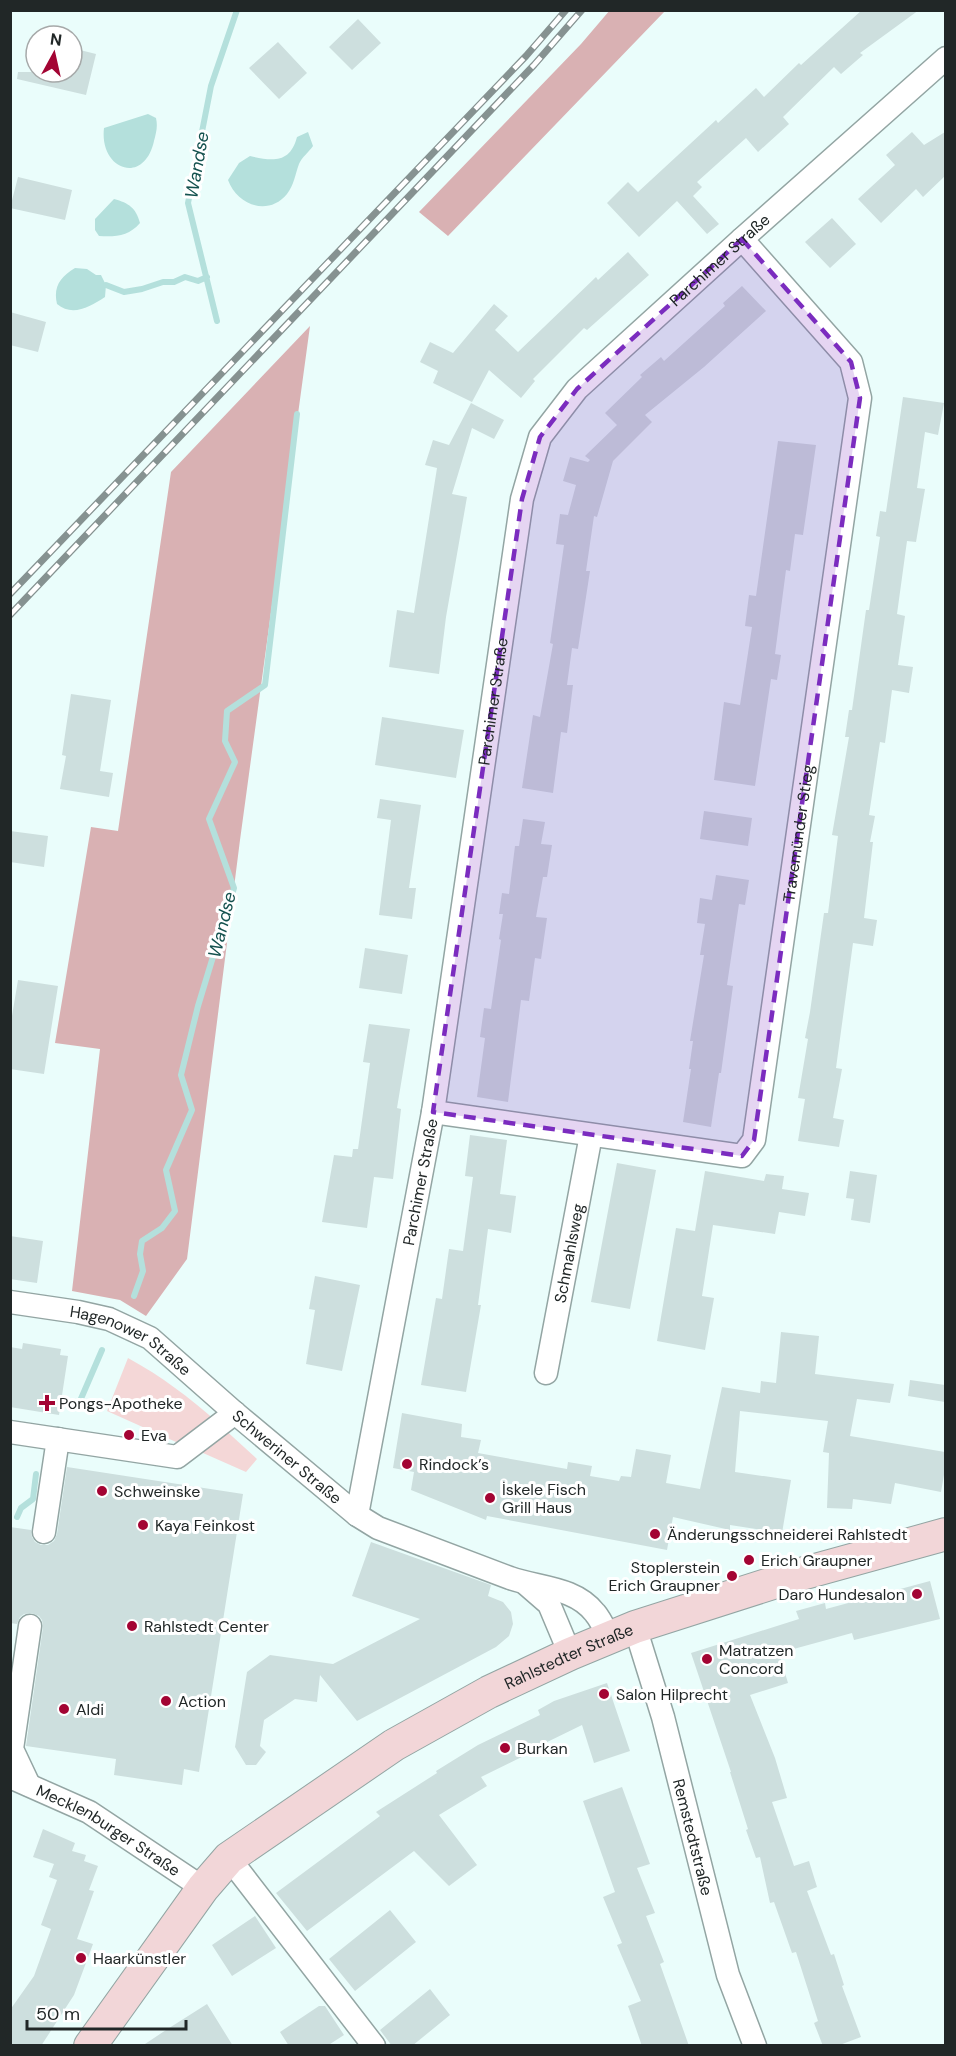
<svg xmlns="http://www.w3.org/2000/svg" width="956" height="2056" font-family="'DM Sans',sans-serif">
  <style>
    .green { fill: #f4d7d7 }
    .forest { fill: #d9b1b3 }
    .water { fill: #b4e0dc }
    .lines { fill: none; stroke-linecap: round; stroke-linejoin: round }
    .stream { stroke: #b4e0dc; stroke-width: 6 }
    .building { fill: #cddfde }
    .street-casing { stroke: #93a5a3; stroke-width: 25 }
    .secondary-casing { stroke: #93a5a3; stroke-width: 34 }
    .street { stroke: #fff; stroke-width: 22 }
    .secondary { stroke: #f2d6d8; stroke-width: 32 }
    .rail-casing { stroke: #869291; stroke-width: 7 }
    .rail { stroke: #fff; stroke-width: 4.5; stroke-dasharray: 14; stroke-linecap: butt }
    .marked { fill: #7b2cbf; fill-opacity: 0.2; stroke: #7b2cbf; stroke-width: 4.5; stroke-dasharray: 12 8; stroke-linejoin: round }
    .poi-dot { fill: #a30433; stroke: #fff; stroke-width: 2 }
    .labels { text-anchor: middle; stroke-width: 6; stroke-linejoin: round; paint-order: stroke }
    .street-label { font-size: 16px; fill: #212727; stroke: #fff }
    .poi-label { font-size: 16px; fill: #212727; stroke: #fff; text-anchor: start }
    .water-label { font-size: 18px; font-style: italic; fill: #15524f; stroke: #fff }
  </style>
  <rect width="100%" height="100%" fill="#eafdfb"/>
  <path class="green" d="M 128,1358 C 161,1376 189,1397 217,1422 L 185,1446 L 107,1411 Z
    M 222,1427 L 257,1459 L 246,1472 L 194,1449 Z"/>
  <path class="forest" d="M 610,10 L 665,11 L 448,236 L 419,212 L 581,44 Z
    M 310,326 L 240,840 L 187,1259 L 146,1316 L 120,1300 L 72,1291 L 100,1049 L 55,1043 L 91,827 L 118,831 L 171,472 Z"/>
  <path class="water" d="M 148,114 L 156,118 C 158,127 156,133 154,141 C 144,186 99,170 104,128 Z
    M 308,132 L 313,146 C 309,152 302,157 299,164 C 295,175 294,185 287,194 C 268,217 237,205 228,180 L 239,163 L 250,156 C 272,161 290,164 297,137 Z
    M 114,199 C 129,203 136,208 140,223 C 129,236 116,237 99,236 L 95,230 L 95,219 Z
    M 75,268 L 87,269 L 96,275 L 101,275 L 106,285 L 105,297 C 90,307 72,317 57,304 C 53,287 60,277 75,268 Z"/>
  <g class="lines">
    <path class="stream" d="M 106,285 L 124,292 L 142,289 L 163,282 L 174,282 L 185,277 L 198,281 L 207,277
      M 217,321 L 188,203 L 211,86 L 237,10
      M 134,1296 L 143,1271 L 140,1254 L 142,1241 L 162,1228 L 175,1211 L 166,1170 L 192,1110 L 181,1075 L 198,1006 L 234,888 L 209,819 L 235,762 L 225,741 L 227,711 L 265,685 L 297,414
      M 80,1401 L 102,1350
      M 17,1517 L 21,1508 L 33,1499 L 36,1474"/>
  </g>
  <path class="building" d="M 862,10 L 919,10 L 860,53 L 863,55 L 841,74 L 834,67 L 783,117 L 789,124 L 758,152 L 746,138 L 697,182 L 702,187 L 693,196 L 719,224 L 707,234 L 677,201 L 639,237 L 607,203 L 628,182 L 638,192 L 716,120 L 718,123 L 756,88 L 764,97 L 799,63 L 801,65 Z
    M 358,19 L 381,43 L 352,70 L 329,47 Z
    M 278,42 L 307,73 L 279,99 L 249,68 Z
    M 72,48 L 96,54 L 86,95 L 17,79 L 18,72 L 72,72 Z
    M 912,132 L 924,145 L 945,132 L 945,176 L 923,197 L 916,189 L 881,223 L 858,199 L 895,165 L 886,155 Z
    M 18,177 L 72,190 L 65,220 L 10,208 Z
    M 832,218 L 856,244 L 830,268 L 805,242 Z
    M 628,252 L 649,275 L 587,330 L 584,328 L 533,379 L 535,381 L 521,398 L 489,370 L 472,402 L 433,383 L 438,371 L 420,362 L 430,342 L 453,353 L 494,304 L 508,316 L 495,330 L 518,352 L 596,277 L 598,280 Z
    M 742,286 L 766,311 L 704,367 L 645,415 L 652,422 L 613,461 L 597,517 L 594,516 L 586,571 L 590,571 L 578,649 L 572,648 L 567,685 L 573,685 L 567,733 L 561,732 L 553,793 L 522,788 L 533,715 L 540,717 L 553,644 L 550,643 L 564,545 L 556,544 L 560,514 L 568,515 L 576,485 L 563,481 L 570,457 L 588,462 L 590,460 L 585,456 L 617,425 L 605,413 L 642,377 L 640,375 L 661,357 L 664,361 L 725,306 L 723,303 Z
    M 10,312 L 46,322 L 38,352 L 10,345 Z
    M 903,397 L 944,403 L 938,435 L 925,432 L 917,488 L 925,489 L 916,542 L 907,541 L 897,614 L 905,616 L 898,665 L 913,667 L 909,693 L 892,690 L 885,743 L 880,742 L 869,815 L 875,816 L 870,842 L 873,842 L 864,918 L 877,920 L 873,946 L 853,943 L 836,1068 L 842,1069 L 833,1118 L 844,1120 L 839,1147 L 798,1141 L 805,1099 L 798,1098 L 808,1039 L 805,1038 L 810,1012 L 824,913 L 828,913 L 838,836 L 832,835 L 849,737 L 845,737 L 849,710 L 852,710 L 866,610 L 869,610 L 880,537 L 876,536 L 880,511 L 886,512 Z
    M 471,403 L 504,420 L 494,439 L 472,428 L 452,494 L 467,497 L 446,617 L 439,674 L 389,667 L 397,610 L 414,613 L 437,468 L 425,465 L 433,440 L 449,445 Z
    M 778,441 L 816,445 L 803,535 L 795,534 L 790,571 L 786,570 L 775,654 L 781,655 L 777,680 L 771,679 L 755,786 L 714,780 L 724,702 L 740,705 L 752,627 L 745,626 L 749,595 L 756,596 Z
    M 71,694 L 111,700 L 100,771 L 113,773 L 109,797 L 60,789 L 66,756 L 62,755 Z
    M 382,717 L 464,730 L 456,778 L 375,765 Z
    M 380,799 L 421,805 L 409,888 L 416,888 L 412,919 L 379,915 L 391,820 L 377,818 Z
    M 704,811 L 752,818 L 748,846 L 700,839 Z
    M 523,819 L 545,822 L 541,844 L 552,845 L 547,877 L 543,877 L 536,917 L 547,918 L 541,959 L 535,958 L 529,1001 L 521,1000 L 508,1102 L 477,1097 L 485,1038 L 480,1037 L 484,1008 L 491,1009 L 501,940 L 499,939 L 503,914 L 499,914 L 502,893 L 509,894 L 515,846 L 519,846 Z
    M 10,831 L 48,836 L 44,867 L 10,862 Z
    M 716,875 L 749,880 L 745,905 L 739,904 L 727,985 L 733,986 L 721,1073 L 719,1073 L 711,1127 L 683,1122 L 691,1069 L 689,1069 L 693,1041 L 690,1041 L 704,955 L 700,955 L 705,924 L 697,923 L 700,898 L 712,900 Z
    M 365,948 L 408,955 L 402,994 L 359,988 Z
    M 18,980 L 58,986 L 44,1074 L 10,1069 L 10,1028 Z
    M 369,1024 L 410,1029 L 397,1108 L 401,1109 L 393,1179 L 374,1177 L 367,1228 L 322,1222 L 334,1155 L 352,1157 L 353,1149 L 358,1149 L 370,1063 L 363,1062 Z
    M 470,1135 L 507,1140 L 500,1194 L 516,1196 L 511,1233 L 488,1229 L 478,1305 L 481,1305 L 466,1392 L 421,1385 L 436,1298 L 442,1299 L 449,1249 L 463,1251 L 473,1177 L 465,1176 Z
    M 617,1163 L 656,1170 L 630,1309 L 591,1302 Z
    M 705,1171 L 764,1181 L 766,1174 L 784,1176 L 782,1189 L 809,1193 L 805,1216 L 779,1212 L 775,1234 L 713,1225 L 702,1296 L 714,1298 L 705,1350 L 657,1341 L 676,1228 L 695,1231 Z
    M 850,1171 L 877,1175 L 870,1223 L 851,1220 L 854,1199 L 846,1198 Z
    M 10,1236 L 43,1241 L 37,1283 L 10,1279 Z
    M 315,1276 L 360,1285 L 342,1371 L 306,1364 L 315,1310 L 309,1309 Z
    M 781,1332 L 819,1336 L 815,1374 L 894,1384 L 890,1403 L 857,1399 L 850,1436 L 945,1452 L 945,1469 L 941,1492 L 895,1483 L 891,1504 L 853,1499 L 852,1509 L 827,1508 L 829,1453 L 823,1452 L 828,1421 L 740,1411 L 735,1472 L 791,1480 L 782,1533 L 730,1525 L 730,1530 L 673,1517 L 667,1550 L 487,1516 L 486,1520 L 411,1490 L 414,1472 L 393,1468 L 402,1413 L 462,1424 L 461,1437 L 481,1440 L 478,1453 L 567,1469 L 568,1462 L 592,1466 L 590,1476 L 619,1481 L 621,1476 L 631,1477 L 636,1449 L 671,1455 L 666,1483 L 700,1489 L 722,1387 L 760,1393 L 761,1381 L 776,1383 Z
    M 23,1343 L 61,1349 L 60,1355 L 68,1356 L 59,1415 L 10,1407 L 10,1347 L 22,1349 Z
    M 910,1380 L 945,1385 L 945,1402 L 908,1396 Z
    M 67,1467 L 243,1494 L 199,1772 L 184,1769 L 182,1785 L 114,1775 L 116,1759 L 26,1746 L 43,1627 L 42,1620 L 39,1616 L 31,1613 L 24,1614 L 20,1617 L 17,1624 L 10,1623 L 10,1527 L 31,1530 L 32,1537 L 35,1542 L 41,1545 L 48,1545 L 54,1541 L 57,1534 Z
    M 371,1542 L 491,1585 L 488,1596 L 503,1602 L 511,1612 L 513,1624 L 509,1636 L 496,1647 L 357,1721 L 320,1675 L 317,1702 L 295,1699 L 264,1720 L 260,1746 L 266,1752 L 256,1765 L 246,1765 L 235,1747 L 247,1672 L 270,1655 L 333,1664 L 420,1619 L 352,1596 Z
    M 930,1581 L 940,1619 L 854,1640 L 852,1633 L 779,1653 L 788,1683 L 750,1695 L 775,1758 L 787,1798 L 772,1802 L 794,1866 L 809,1861 L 817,1887 L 807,1891 L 831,1955 L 834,1954 L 844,1985 L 842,1986 L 861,2037 L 837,2046 L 823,2046 L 814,2023 L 818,2021 L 796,1952 L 792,1953 L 774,1902 L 770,1903 L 760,1857 L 756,1858 L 746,1830 L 748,1829 L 730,1772 L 731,1772 L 691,1653 L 799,1619 L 796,1611 L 825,1603 L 826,1609 Z
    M 607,1683 L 630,1751 L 594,1763 L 582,1725 L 539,1746 L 540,1748 L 481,1777 L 487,1786 L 439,1815 L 477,1865 L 449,1886 L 414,1851 L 307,1931 L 276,1893 L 380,1816 L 376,1812 L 437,1773 L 436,1771 L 478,1745 L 540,1715 L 538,1710 L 554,1701 Z
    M 622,1787 L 650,1864 L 637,1868 L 655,1913 L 646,1916 L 664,1962 L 660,1964 L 689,2046 L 642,2046 L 628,2006 L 641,2001 L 617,1945 L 622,1943 L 603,1897 L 615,1892 L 583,1801 Z
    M 43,1829 L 75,1843 L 72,1851 L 86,1855 L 84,1861 L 98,1866 L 89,1890 L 94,1891 L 77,1939 L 93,1944 L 74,1995 L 41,2046 L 10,2046 L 10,2010 L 34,1976 L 51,1929 L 41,1925 L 57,1880 L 49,1877 L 54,1864 L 33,1857 Z
    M 390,1910 L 416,1942 L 355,1991 L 329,1959 Z
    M 255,1916 L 276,1948 L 232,1976 L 212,1945 Z
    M 430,1989 L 450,2015 L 412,2046 L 392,2046 L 380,2030 Z
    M 207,2004 L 233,2046 L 142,2046 L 166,2030 Z
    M 319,2006 L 325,2006 L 344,2035 L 327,2046 L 289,2046 L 280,2032 Z"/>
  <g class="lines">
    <defs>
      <g id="street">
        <path id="s1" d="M 433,1112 L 742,1156 L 754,1140 L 860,398 L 851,362 L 742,239"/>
        <path id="s2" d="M 10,1302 L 78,1312 L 109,1319 L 150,1338 L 235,1413 L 357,1515 L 378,1528 L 510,1578 C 539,1588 575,1587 595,1613 C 601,1620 605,1630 609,1637"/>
        <path id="s3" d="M 546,1373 L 591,1135"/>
        <path d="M 10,1432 L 177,1457 L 235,1413"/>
        <path id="s4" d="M 357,1515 L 433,1112 L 522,499 L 540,437 L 577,389 L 742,239 L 946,58"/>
        <path d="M 44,1532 L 58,1439"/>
        <path d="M 526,1584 L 549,1604 L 570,1654"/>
        <path id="s5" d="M 635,1627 L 663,1717 L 728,1975 L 755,2046"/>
        <path id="s6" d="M 10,1777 L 89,1812 L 203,1888"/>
        <path d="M 29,1785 L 12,1749 L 30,1626"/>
        <path d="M 229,1858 L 374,2046"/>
      </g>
      <g id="secondary">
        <path id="s7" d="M 90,2046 L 203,1888 L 229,1858 L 394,1745 L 489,1692 L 570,1654 L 635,1627 L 801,1574 L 946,1534"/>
      </g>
    </defs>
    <use href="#street" class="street-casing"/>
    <use href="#secondary" class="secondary-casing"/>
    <use href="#street" class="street"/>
    <use href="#secondary" class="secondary"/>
    <defs>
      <path id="rail" d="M 10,594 L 526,56 L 566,10
        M 10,615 L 534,65 L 582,10"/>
    </defs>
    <use href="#rail" class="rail-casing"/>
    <use href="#rail" class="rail"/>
  </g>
  <path class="marked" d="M 742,239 L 851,362 L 860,398 L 754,1140 L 742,1156 L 433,1112 L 522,499 L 540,437 L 577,389 Z"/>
  <g class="poi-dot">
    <path d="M44 1394h6v6h6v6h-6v6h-6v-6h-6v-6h6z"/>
    <circle cx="129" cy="1435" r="6"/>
    <circle cx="407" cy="1464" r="6"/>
    <circle cx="102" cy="1491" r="6"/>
    <circle cx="490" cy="1498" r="6"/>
    <circle cx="143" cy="1525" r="6"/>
    <circle cx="655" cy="1534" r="6"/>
    <circle cx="749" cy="1560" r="6"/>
    <circle cx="732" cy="1576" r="6"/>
    <circle cx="917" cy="1594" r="6"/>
    <circle cx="132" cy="1626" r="6"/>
    <circle cx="707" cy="1659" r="6"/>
    <circle cx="604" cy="1694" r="6"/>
    <circle cx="166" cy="1701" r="6"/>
    <circle cx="64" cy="1709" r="6"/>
    <circle cx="505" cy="1748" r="6"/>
    <circle cx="81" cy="1958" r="6"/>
  </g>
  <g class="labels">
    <g class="street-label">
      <text dy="6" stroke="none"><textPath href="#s4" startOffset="1347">Parchimer Straße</textPath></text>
      <text dy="6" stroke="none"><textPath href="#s4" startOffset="825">Parchimer Straße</textPath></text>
      <text dy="6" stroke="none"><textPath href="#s1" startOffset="642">Travemünder Stieg</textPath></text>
      <text dy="6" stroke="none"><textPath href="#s4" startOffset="339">Parchimer Straße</textPath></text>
      <text dy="6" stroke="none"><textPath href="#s3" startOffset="122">Schmahlsweg</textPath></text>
      <text dy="6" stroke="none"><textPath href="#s2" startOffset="129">Hagenower Straße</textPath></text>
      <text dy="6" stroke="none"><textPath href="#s2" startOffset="327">Schweriner Straße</textPath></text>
      <text dy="6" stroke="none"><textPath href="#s7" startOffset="630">Rahlstedter Straße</textPath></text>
      <text dy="6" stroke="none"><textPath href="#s6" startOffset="112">Mecklenburger Straße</textPath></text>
      <text dy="6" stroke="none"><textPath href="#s5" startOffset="218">Remstedtstraße</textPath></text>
    </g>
    <g class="poi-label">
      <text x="59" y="1409">Pongs-Apotheke</text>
      <text x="141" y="1441">Eva</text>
      <text x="419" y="1470">Rindock’s</text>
      <text x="502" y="1495">İskele Fisch<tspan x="502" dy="18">Grill Haus</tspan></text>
      <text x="114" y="1497">Schweinske</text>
      <text x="155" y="1531">Kaya Feinkost</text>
      <text x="667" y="1540">Änderungsschneiderei Rahlstedt</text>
      <text x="761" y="1566">Erich Graupner</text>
      <text x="720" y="1573" text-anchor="end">Stoplerstein<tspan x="720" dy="18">Erich Graupner</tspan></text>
      <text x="905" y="1600" text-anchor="end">Daro Hundesalon</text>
      <text x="144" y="1632">Rahlstedt Center</text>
      <text x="719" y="1656">Matratzen<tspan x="719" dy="18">Concord</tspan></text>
      <text x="616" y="1700">Salon Hilprecht</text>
      <text x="178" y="1707">Action</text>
      <text x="76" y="1715">Aldi</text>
      <text x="517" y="1754">Burkan</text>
      <text x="93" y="1964">Haarkünstler</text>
    </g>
    <g class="water-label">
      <text transform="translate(197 165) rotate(-80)" y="6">Wandse</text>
      <text transform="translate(222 925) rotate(-76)" y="6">Wandse</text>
    </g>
  </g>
  <rect width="956" height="2056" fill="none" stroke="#212727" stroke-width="24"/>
  <g transform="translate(54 54) rotate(8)"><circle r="28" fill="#ffffff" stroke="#a6a9a9" stroke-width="1.5"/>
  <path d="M0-4.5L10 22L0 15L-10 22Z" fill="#a30433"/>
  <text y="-9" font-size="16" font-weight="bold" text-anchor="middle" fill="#212727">N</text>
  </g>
  <path d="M27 2020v9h159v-9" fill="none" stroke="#212727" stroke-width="3"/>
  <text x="36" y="2020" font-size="18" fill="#212727" stroke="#ffffff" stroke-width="4.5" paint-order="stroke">50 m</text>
</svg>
